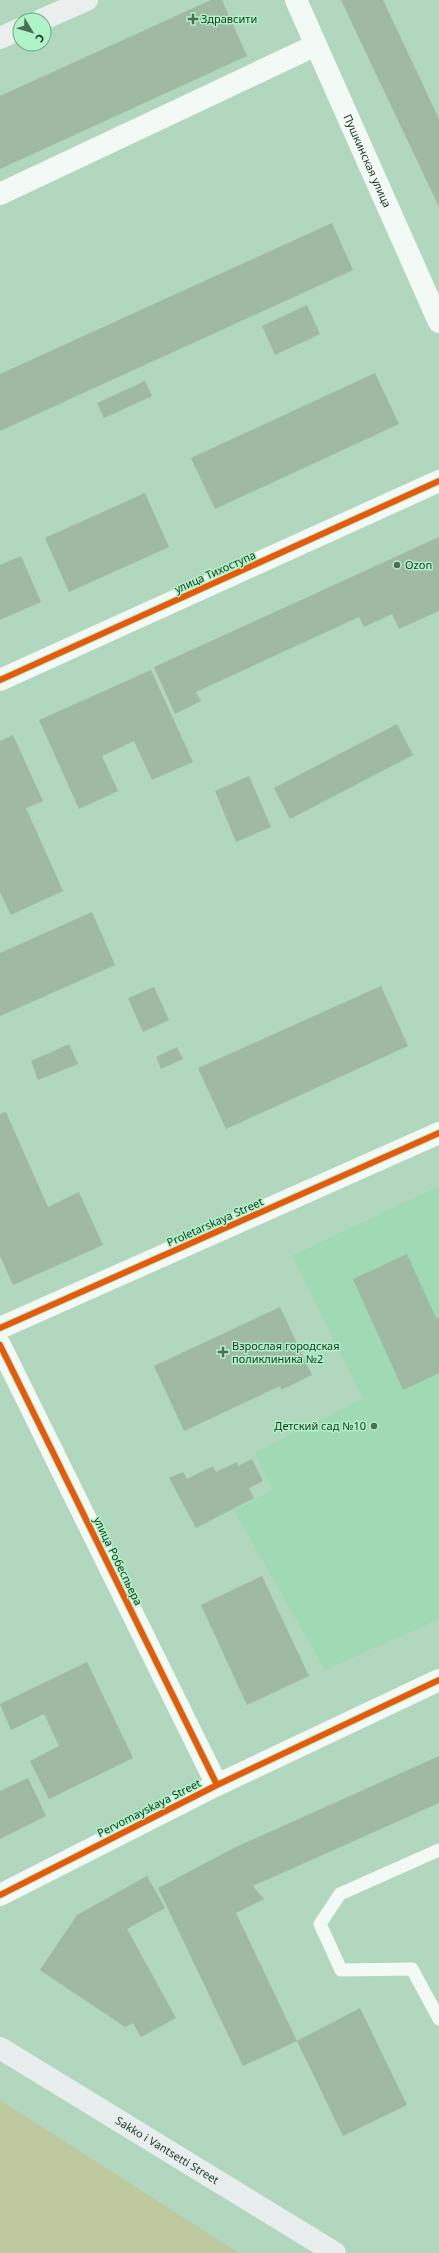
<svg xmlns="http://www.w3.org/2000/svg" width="439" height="2253" font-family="'Noto Sans',sans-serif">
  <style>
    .built { fill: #9fdab4 }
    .green { fill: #bfc9a0 }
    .building { fill: #a0b9a2 }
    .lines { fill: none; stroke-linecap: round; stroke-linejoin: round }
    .service { stroke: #f3f9f5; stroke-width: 13 }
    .minor { stroke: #f3f9f5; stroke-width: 22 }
    .tertiary { stroke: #f3f9f5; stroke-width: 22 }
    .primary { stroke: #ebf0ef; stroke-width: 22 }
    .trunk { stroke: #e8eeee; stroke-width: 22 }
    .cycleway-casing { stroke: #aff3c7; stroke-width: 8 }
    .cycleway { stroke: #e8590c; stroke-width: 6 }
    .poi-dot { fill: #4e6d59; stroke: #aff3c7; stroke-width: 1.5 }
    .labels { text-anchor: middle; stroke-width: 3; stroke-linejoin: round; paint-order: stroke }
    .poi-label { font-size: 11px; fill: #183423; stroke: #aff3c7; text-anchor: start }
    .street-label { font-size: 11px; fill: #183423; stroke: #aff3c7 }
  </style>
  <rect width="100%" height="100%" fill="#b1d7be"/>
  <path class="built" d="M 439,1186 L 439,1619 L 325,1670 L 234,1510 L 273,1490 L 255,1453 L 363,1399 L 292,1256 Z"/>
  <path class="green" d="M 0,2100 L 239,2253 L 0,2253 Z"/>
  <path class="building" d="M 211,0 L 222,0 L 247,56 L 0,169 L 0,96 Z
    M 341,0 L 383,0 L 439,119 L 439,207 Z
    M 332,223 L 353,270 L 0,431 L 0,374 Z
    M 307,305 L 320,334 L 275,355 L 262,326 Z
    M 375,373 L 399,424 L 215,509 L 191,458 Z
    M 145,381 L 152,396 L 104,418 L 97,403 Z
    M 145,493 L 169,547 L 69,592 L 45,538 Z
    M 439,537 L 439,611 L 399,629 L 392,614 L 364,627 L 359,617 L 196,692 L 201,701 L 175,714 L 154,667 Z
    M 21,556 L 41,602 L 0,620 L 0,565 Z
    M 151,670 L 193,762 L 152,780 L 134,741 L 102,756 L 118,791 L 79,809 L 39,720 Z
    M 397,724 L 413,755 L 290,819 L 274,788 Z
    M 13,735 L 43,801 L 26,808 L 63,891 L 11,915 L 0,892 L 0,741 Z
    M 249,776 L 271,827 L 236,842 L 215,791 Z
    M 92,912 L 115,965 L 0,1016 L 0,953 Z
    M 381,986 L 408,1046 L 226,1129 L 198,1068 Z
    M 154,987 L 169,1020 L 143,1032 L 128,998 Z
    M 69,1044 L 78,1064 L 38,1080 L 31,1061 Z
    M 177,1047 L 183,1059 L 161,1069 L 156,1057 Z
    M 6,1112 L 48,1207 L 79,1192 L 103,1245 L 13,1285 L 0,1256 L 0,1114 Z
    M 407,1254 L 436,1318 L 439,1317 L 439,1373 L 403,1390 L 353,1279 Z
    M 280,1307 L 312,1375 L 281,1390 L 280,1386 L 184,1431 L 154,1366 Z
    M 252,1459 L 263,1481 L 249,1488 L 254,1498 L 196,1528 L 169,1478 L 183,1472 L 187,1479 L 213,1466 L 216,1472 L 237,1462 L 238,1466 Z
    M 262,1576 L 309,1676 L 247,1705 L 201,1605 Z
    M 87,1662 L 133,1758 L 49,1799 L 30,1761 L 59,1746 L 44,1714 L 11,1730 L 0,1704 Z
    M 439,1756 L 439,1803 L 253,1886 L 264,1899 L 236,1913 L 297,2041 L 243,2066 L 158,1888 L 236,1847 Z
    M 28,1778 L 46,1816 L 0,1839 L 0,1791 Z
    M 147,1876 L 165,1908 L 127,1929 L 176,2018 L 141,2037 L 133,2023 L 125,2027 L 40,1970 L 77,1915 Z
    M 360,2008 L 407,2105 L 343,2136 L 297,2041 Z"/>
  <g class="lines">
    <path class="service" d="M 439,1850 L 340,1894 L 320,1924 L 341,1970 L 412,1969 L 439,2019"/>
    <g class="minor">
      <path id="s1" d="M 296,0 L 439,322"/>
      <path d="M 0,194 L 316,45"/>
      <path d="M 0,680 L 439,481"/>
      <path d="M 0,1345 L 217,1785"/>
      <path d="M 0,1895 L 217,1785 L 439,1680"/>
    </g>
    <path class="tertiary" d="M 0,1328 L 439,1133"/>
    <path class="primary" d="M 41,20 L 87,0
      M 0,38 L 20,29"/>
    <path class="trunk" id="s2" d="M 0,2048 L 335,2253"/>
    <defs>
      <path id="cycleway" d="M 0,680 L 439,481
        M 0,1328 L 439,1133
        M 0,1345 L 217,1785
        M 0,1895 L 217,1785 L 439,1680"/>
    </defs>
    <use href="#cycleway" class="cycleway-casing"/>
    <use href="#cycleway" class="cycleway"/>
  </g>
  <g class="poi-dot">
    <path d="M191 13h4v4h4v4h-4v4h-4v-4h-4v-4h4z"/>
    <circle cx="397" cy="565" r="4"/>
    <path d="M221 1346h4v4h4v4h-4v4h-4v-4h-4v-4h4z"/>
    <circle cx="374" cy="1426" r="4"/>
  </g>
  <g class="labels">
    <g class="poi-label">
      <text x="201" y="23">Здравсити</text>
      <text x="405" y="569">Ozon</text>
      <text x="232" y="1350">Взрослая городская<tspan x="232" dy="13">поликлиника №2</tspan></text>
      <text x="366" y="1430" text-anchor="end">Детский сад №10</text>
    </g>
    <g class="street-label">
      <text dy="4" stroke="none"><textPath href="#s1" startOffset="176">Пушкинская улица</textPath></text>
      <text transform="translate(215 572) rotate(-24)" y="4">улица Тихоступа</text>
      <text transform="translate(215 1222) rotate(-24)" y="4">Proletarskaya Street</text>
      <text transform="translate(118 1561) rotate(64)" y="4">улица Робеспьера</text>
      <text transform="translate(149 1808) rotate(-27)" y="4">Pervomayskaya Street</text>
      <text dy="4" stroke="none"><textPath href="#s2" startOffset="196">Sakko i Vantsetti Street</textPath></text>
    </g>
  </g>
  <g transform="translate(32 32) rotate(128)"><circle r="19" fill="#aff3c7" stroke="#73a785"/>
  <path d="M0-3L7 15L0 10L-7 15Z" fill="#4e6d59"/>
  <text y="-6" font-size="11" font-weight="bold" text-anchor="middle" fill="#183423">С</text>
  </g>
</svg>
